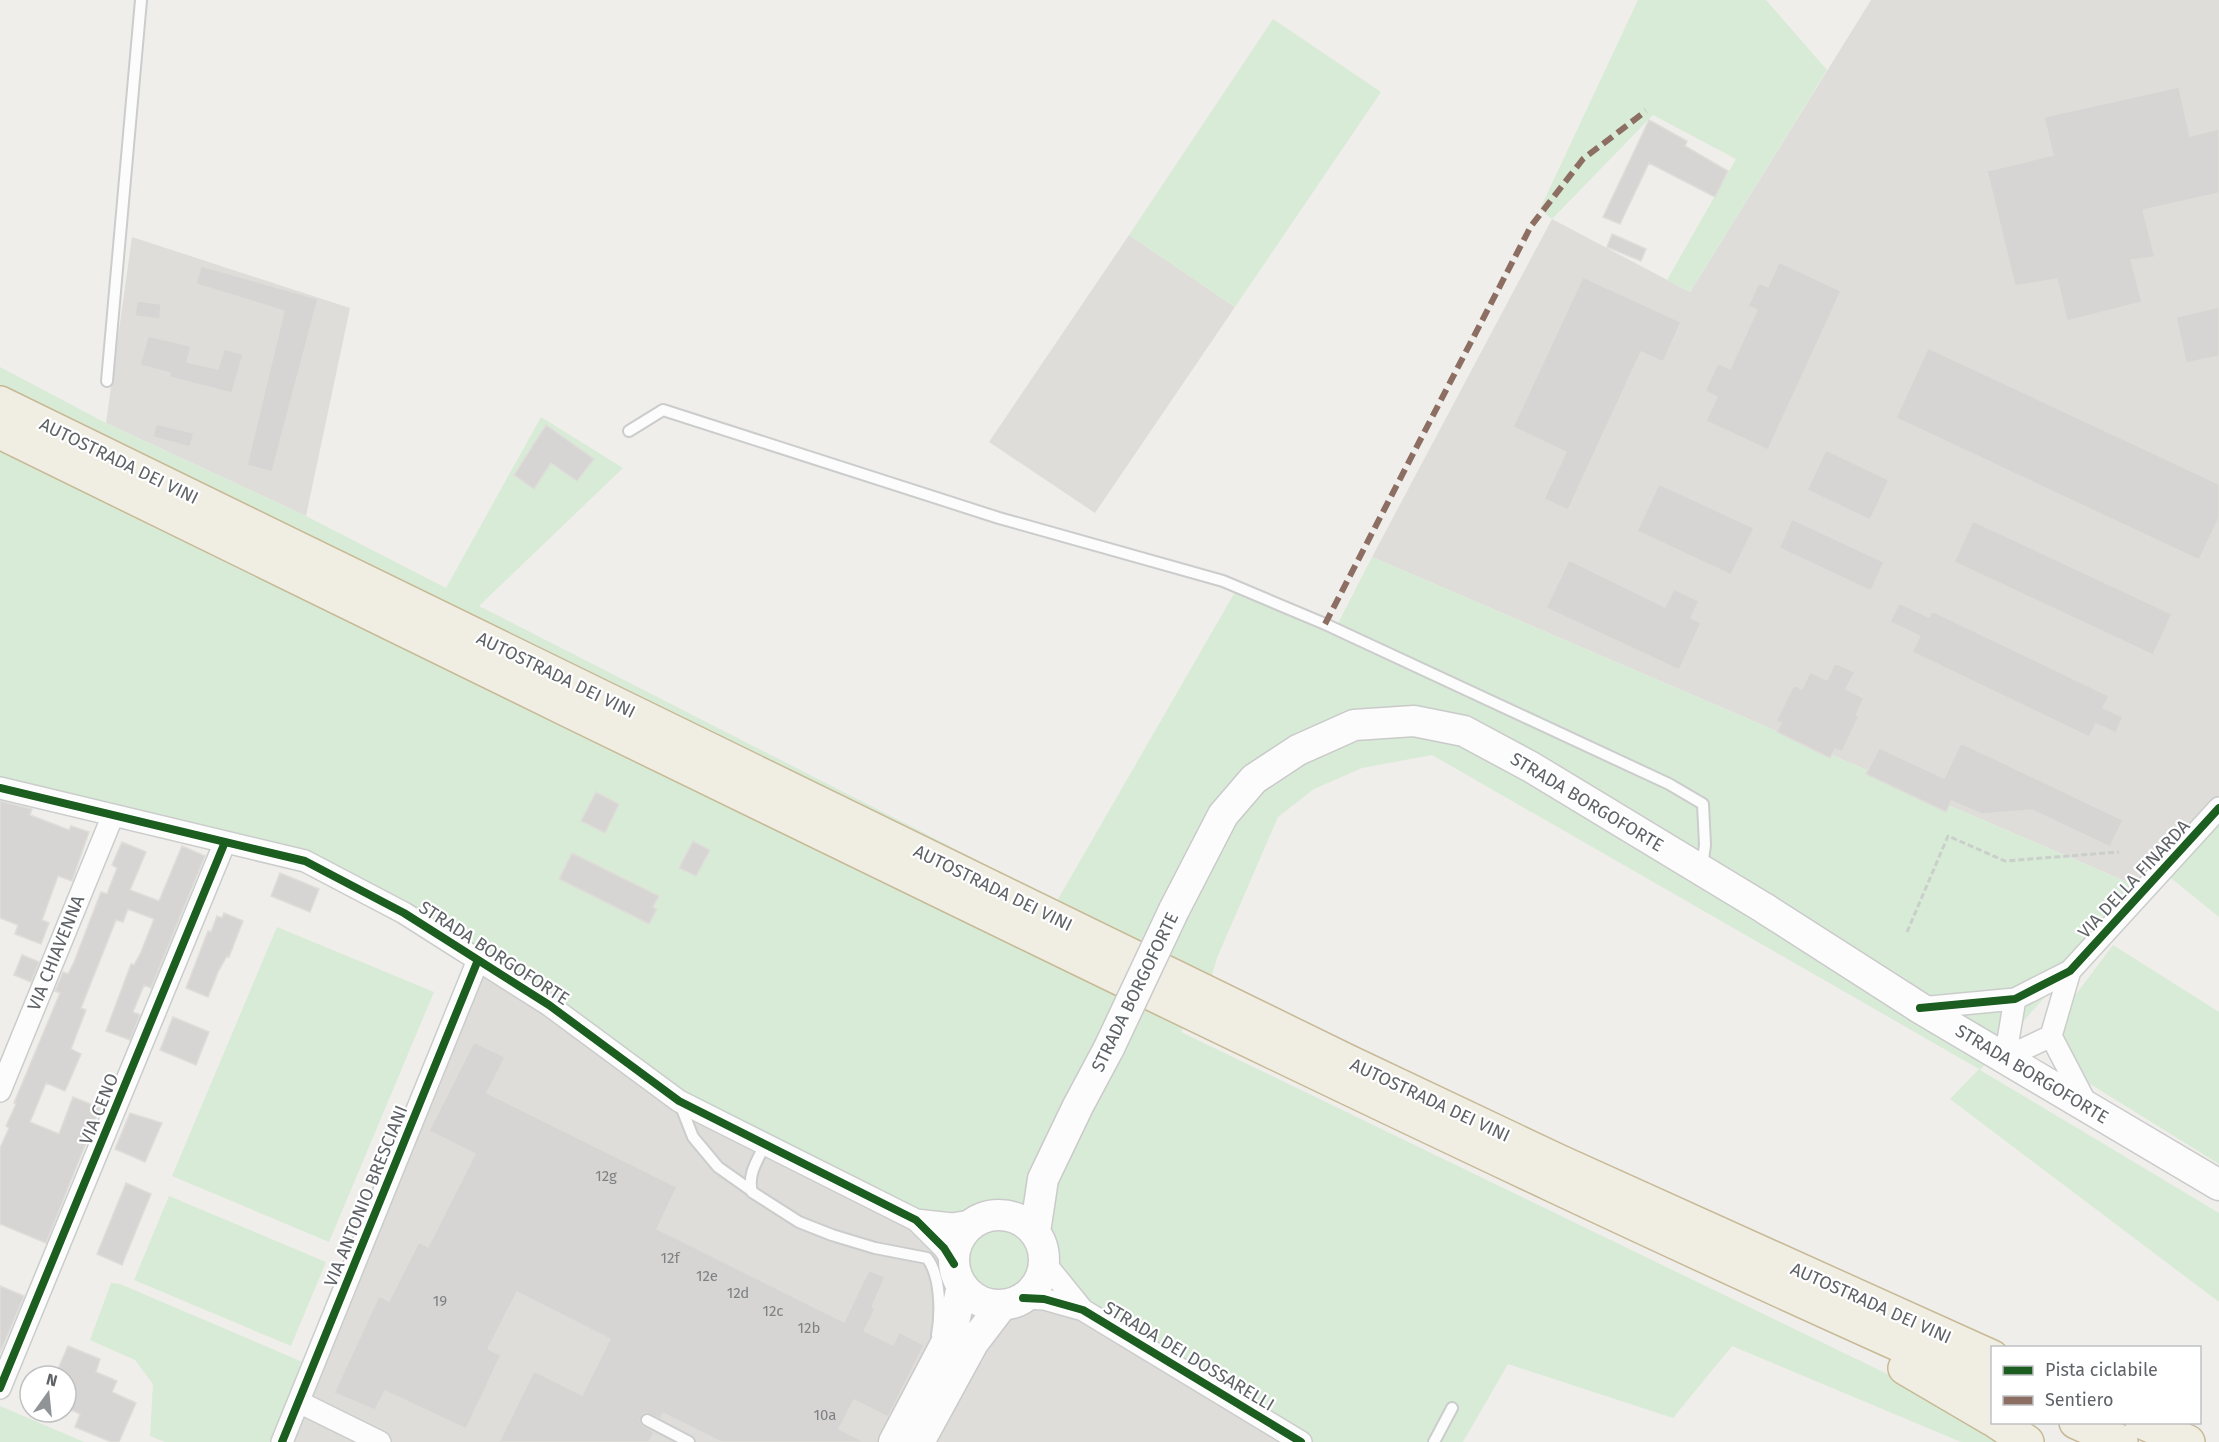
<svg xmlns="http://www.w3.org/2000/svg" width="2219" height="1442" font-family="'Fira Sans',sans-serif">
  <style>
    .industrial { fill: #dfddda }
    .green { fill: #d8ebd6 }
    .building { fill: #d6d5d3; stroke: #deddd9; stroke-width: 1.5 }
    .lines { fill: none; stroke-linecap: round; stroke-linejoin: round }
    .lane-casing { stroke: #cbcccc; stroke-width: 14 }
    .street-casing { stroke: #cbcccc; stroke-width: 24 }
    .secondary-casing { stroke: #cacacb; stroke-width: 33 }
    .highway-casing { stroke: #c8b996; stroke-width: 36 }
    .path { stroke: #cacfcc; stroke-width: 3; stroke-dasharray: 6 3; stroke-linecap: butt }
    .lane { stroke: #fdfcfc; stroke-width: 10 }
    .street { stroke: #fdfcfc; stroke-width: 21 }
    .secondary { stroke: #fdfcfc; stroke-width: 30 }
    .highway { stroke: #f0ede3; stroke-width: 33 }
    .secondary-bridge-casing { stroke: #cacacb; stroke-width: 33; stroke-linecap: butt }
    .secondary-bridge { stroke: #fdfcfc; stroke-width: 30 }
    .quiet { stroke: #8d6e63; stroke-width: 6; stroke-dasharray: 12 6; stroke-linecap: butt }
    .cycleway-casing { stroke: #fff; stroke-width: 11 }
    .cycleway { stroke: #1b5e20; stroke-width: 8 }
    .labels { text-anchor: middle; stroke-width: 4.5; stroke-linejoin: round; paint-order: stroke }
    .number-label { font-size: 15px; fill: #7e8184 }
    .street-label { font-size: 18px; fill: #5f6368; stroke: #fff }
  </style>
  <rect width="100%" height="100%" fill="#efeeea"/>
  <path class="industrial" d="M 1871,0 L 2219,0 L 2219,813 L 2148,891 L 1372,557 L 1552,219 L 1690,292 Z
    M 1129,235 L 1235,307 L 1095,513 L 989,442 Z
    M 132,237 L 350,308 L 306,516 L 106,423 Z
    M 477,964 L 542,1014 L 681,1104 L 870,1195 L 1050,1308 L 1107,1331 L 1294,1442 L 281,1442 Z"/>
  <path class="green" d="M 1638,0 L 1766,0 L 1827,70 L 1690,292 L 1667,280 L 1736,159 L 1653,115 L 1552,219 L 1540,209 Z
    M 1273,19 L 1381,92 L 1235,307 L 1129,235 Z
    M 0,367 L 106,423 L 306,516 L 446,588 L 541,417 L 623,468 L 479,606 L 1057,901 L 1235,592 L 1332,635 L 1372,557 L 2148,891 L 2099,936 L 1980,1070 L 2219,1213 L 2219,1302 L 1950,1099 L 1979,1069 L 1432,755 L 1362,768 L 1314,789 L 1278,817 L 1217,958 L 1212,975 L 1181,1032 L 1976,1417 L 2002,1442 L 1961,1442 L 1732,1346 L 1673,1418 L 1508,1364 L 1463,1442 L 1294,1442 L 1107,1331 L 1050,1308 L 1013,1314 L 975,1307 L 948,1275 L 938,1247 L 870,1195 L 681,1104 L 477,964 L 304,860 L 0,787 Z
    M 2219,813 L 2219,917 L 2161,870 Z
    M 277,927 L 434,992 L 329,1242 L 172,1176 Z
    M 2113,945 L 2219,1012 L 2219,1164 L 2082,1079 L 2067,1053 L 2063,1030 L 2071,1001 Z
    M 169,1196 L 326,1262 L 291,1346 L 134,1280 Z
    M 111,1283 L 120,1284 L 312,1366 L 281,1442 L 165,1442 L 150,1436 L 153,1384 L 135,1360 L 90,1340 Z
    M 0,1406 L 84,1442 L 0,1442 Z"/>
  <path class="building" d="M 2179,87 L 2190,136 L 2219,129 L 2219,193 L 2143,210 L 2155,257 L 2131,260 L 2142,302 L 2067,321 L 2057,279 L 2015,286 L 1987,171 L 2053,155 L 2044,117 Z
    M 1649,120 L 1687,141 L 1685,146 L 1728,171 L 1715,197 L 1649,163 L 1620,224 L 1603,217 Z
    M 1612,234 L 1646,249 L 1641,261 L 1607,247 Z
    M 1779,262 L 1841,291 L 1768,450 L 1706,421 L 1717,397 L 1705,391 L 1718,363 L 1730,369 L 1757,310 L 1748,306 L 1759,283 L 1768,287 Z
    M 201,266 L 318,299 L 272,472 L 247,465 L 284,311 L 196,284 Z
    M 1583,277 L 1681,322 L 1663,362 L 1641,352 L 1568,510 L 1544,499 L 1566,452 L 1513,427 Z
    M 137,301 L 161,304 L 160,319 L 135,316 Z
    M 2219,307 L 2219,356 L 2186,363 L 2176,317 Z
    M 148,336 L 191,346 L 187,362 L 218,369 L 224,349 L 243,354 L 232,393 L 169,377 L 170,373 L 140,365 Z
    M 1928,348 L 2219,484 L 2219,518 L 2199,560 L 1896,418 Z
    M 156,424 L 194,433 L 190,447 L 153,437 Z
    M 546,425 L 594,459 L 577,481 L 551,463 L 534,489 L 514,475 Z
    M 1826,450 L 1889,480 L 1870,520 L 1807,490 Z
    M 1659,484 L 1754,528 L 1731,575 L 1637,531 Z
    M 1792,519 L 1884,562 L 1871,591 L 1779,548 Z
    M 1973,521 L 2172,614 L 2153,655 L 1954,562 Z
    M 1569,560 L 1665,607 L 1674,589 L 1699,601 L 1691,618 L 1701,623 L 1679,670 L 1546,608 Z
    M 1899,603 L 1929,617 L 1932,611 L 2109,696 L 2103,708 L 2123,717 L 2116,733 L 2096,724 L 2089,737 L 1912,652 L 1920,636 L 1890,622 Z
    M 1835,663 L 1855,672 L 1846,689 L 1864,698 L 1856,715 L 1859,716 L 1842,752 L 1835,749 L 1830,758 L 1777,732 L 1781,723 L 1776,721 L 1794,685 L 1802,689 L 1810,672 L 1827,680 Z
    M 1961,743 L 2123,820 L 2110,847 L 2032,810 L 1982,814 L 1951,801 L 1946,812 L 1866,774 L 1879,748 L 1944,778 Z
    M 596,792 L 619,804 L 605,833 L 581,821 Z
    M 0,801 L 32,809 L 30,815 L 69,830 L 71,826 L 89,832 L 72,881 L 58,876 L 42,920 L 49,923 L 41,944 L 15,934 L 18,925 L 0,918 Z
    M 693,841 L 710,850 L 696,876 L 679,868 Z
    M 122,842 L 146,852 L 130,890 L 159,901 L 182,846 L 205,856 L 151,988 L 144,985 L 133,1012 L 140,1015 L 130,1040 L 106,1031 L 131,964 L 134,965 L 141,952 L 154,919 L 128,909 L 123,922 L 116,920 L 81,1008 L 86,1010 L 71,1049 L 81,1054 L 65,1091 L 46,1083 L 30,1122 L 59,1134 L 73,1097 L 100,1108 L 46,1243 L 0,1224 L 0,1148 L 9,1128 L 6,1126 L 16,1104 L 14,1103 L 60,993 L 55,991 L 63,972 L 68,974 L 74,962 L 101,892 L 107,894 L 117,868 L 112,865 Z
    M 572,853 L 659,896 L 653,907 L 657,909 L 649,924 L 559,879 Z
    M 280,873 L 319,889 L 310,912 L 271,896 Z
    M 224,913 L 243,921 L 229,957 L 227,956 L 218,972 L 208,997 L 186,988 L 208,931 L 211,932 L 217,916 L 222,918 Z
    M 22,955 L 39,962 L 31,982 L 14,975 Z
    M 173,1017 L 209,1032 L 196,1065 L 160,1050 Z
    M 474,1042 L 505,1057 L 487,1093 L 677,1187 L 657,1229 L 844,1322 L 869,1270 L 885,1277 L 872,1307 L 875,1309 L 864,1331 L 893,1345 L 899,1332 L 924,1345 L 888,1417 L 854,1400 L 839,1429 L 865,1442 L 721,1442 L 663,1413 L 661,1419 L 647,1413 L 643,1414 L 640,1421 L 643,1426 L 654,1432 L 649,1442 L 499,1442 L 534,1371 L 582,1395 L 610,1339 L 517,1292 L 488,1349 L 501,1355 L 466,1429 L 385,1391 L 375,1410 L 334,1393 L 379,1296 L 389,1301 L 419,1242 L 428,1247 L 475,1154 L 429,1131 Z
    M 130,1113 L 162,1123 L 145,1162 L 115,1149 Z
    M 126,1183 L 151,1194 L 122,1265 L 97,1254 Z
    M 0,1286 L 24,1296 L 0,1353 Z
    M 68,1346 L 100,1359 L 96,1372 L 117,1381 L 112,1392 L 136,1403 L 119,1442 L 111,1442 L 75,1427 L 80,1414 L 66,1408 L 66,1376 L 55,1376 Z"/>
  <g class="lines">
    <defs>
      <path id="lane" d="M 107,381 L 141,0
        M 629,431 L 663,410 L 999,518 L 1223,581 L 1325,624 L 1669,784 L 1703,804 L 1705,845 L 1702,867
        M 680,1104 L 693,1137 L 718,1167 L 752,1191
        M 765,1144 C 758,1160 747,1174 752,1192 L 799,1222 L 832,1235 L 875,1248 L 927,1258 C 941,1276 941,1314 937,1335
        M 647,1420 L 689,1442
        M 1434,1442 L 1452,1408"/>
      <path id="street" d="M 0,788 L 305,861 L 404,913 L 549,1005 L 679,1101 L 916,1220 L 944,1248 L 954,1264
        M 2070,971 L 2051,1036 L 2088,1107
        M 1920,1008 L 2015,999 L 2070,971 L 2219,808
        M 2005,1058 L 2015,999
        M 2005,1058 L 2051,1036
        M 0,1091 L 113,815
        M 916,1220 L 952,1224 L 976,1220
        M 1044,1262 L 1083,1310
        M 1023,1298 L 1044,1299 L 1083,1310 L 1301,1442
        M 0,1388 L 225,842
        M 299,1402 L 380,1442
        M 282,1442 L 478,960"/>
      <path id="secondary" d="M 1174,910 L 1223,815 L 1254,779 L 1298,750 L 1354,725 L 1414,721 L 1464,731 L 1531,767 L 1764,908 L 1920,1008 L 2219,1185
        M954 1260a45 45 0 1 1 90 0a45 45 0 1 1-90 0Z
        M 1035,1232 L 1043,1179 L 1078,1106 L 1109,1048
        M 894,1442 L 952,1332 L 962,1286
        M 919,1442 L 973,1343 L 1002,1305"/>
      <path id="highway" d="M 0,403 L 1349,1062 L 1558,1161 L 1992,1357
        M 0,432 C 372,614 744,797 1117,977 C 1407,1117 1698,1256 1992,1386
        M 1905,1368 L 1992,1419
        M 1997,1422 L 2027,1442
        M 2076,1422 L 2121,1442
        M 2142,1422 L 2188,1442"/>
    </defs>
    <use href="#lane" class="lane-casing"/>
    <use href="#street" class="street-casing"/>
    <use href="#secondary" class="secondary-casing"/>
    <use href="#highway" class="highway-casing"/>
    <path class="path" d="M 1907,932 L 1948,836 L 2005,861 L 2119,852"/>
    <use href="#lane" class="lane"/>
    <use href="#street" class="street"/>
    <use href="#secondary" class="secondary"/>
    <use href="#highway" class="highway"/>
    <defs>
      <path id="secondary-bridge" d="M 1109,1048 L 1174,910"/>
    </defs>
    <use href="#secondary-bridge" class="secondary-bridge-casing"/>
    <use href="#secondary-bridge" class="secondary-bridge"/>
    <path class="quiet" d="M 1325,624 L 1531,226 L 1583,159 L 1646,111"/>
    <defs>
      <path id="cycleway" d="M 0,788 L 305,861 L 404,913 L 549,1005 L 679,1101 L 916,1220 L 944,1248 L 954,1264
        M 1920,1008 L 2015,999 L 2070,971 L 2219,808
        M 1023,1298 L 1044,1299 L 1083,1310 L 1301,1442
        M 0,1388 L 225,842
        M 282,1442 L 478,960"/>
    </defs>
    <use href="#cycleway" class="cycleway-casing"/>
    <use href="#cycleway" class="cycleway"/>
  </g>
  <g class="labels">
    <g class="number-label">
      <text x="606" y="1181">12g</text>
      <text x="670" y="1263">12f</text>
      <text x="707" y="1281">12e</text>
      <text x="738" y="1298">12d</text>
      <text x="440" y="1306">19</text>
      <text x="773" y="1316">12c</text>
      <text x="809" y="1333">12b</text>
      <text x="825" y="1420">10a</text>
    </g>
    <g class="street-label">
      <text transform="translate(119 461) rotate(26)" y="6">AUTOSTRADA DEI VINI</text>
      <text transform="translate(556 675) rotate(26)" y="6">AUTOSTRADA DEI VINI</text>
      <text transform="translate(1587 802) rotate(31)" y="6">STRADA BORGOFORTE</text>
      <text transform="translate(2134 879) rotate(-47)" y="6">VIA DELLA FINARDA</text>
      <text transform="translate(993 888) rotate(26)" y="6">AUTOSTRADA DEI VINI</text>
      <text transform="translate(56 953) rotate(-68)" y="6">VIA CHIAVENNA</text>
      <text transform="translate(494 953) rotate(33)" y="6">STRADA BORGOFORTE</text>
      <text transform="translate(1135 992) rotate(-64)" y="6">STRADA BORGOFORTE</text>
      <text transform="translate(2032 1074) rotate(31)" y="6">STRADA BORGOFORTE</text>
      <text transform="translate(1430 1100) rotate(25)" y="6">AUTOSTRADA DEI VINI</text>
      <text transform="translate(99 1109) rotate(-68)" y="6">VIA CENO</text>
      <text transform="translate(366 1196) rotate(-68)" y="6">VIA ANTONIO BRESCIANI</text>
      <text transform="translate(1871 1303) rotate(24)" y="6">AUTOSTRADA DEI VINI</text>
      <text transform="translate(1189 1356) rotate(31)" y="6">STRADA DEI DOSSARELLI</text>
    </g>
  </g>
  <rect x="1991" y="1346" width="210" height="78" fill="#ffffff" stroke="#bfc1c3" stroke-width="1.5"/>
  <rect x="2003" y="1366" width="30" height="9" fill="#1b5e20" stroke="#bfc1c3" stroke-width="1.5"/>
  <text x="2045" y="1376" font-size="18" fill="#5f6368">Pista ciclabile</text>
  <rect x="2003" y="1396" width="30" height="9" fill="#8d6e63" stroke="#bfc1c3" stroke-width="1.5"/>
  <text x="2045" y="1406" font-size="18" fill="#5f6368">Sentiero</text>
  <g transform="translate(48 1394) rotate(15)"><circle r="28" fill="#ffffff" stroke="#bfc1c3" stroke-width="1.5"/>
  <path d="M0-4.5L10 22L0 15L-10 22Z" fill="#919496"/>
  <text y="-9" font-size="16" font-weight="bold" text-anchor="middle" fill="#5f6368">N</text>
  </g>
</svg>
